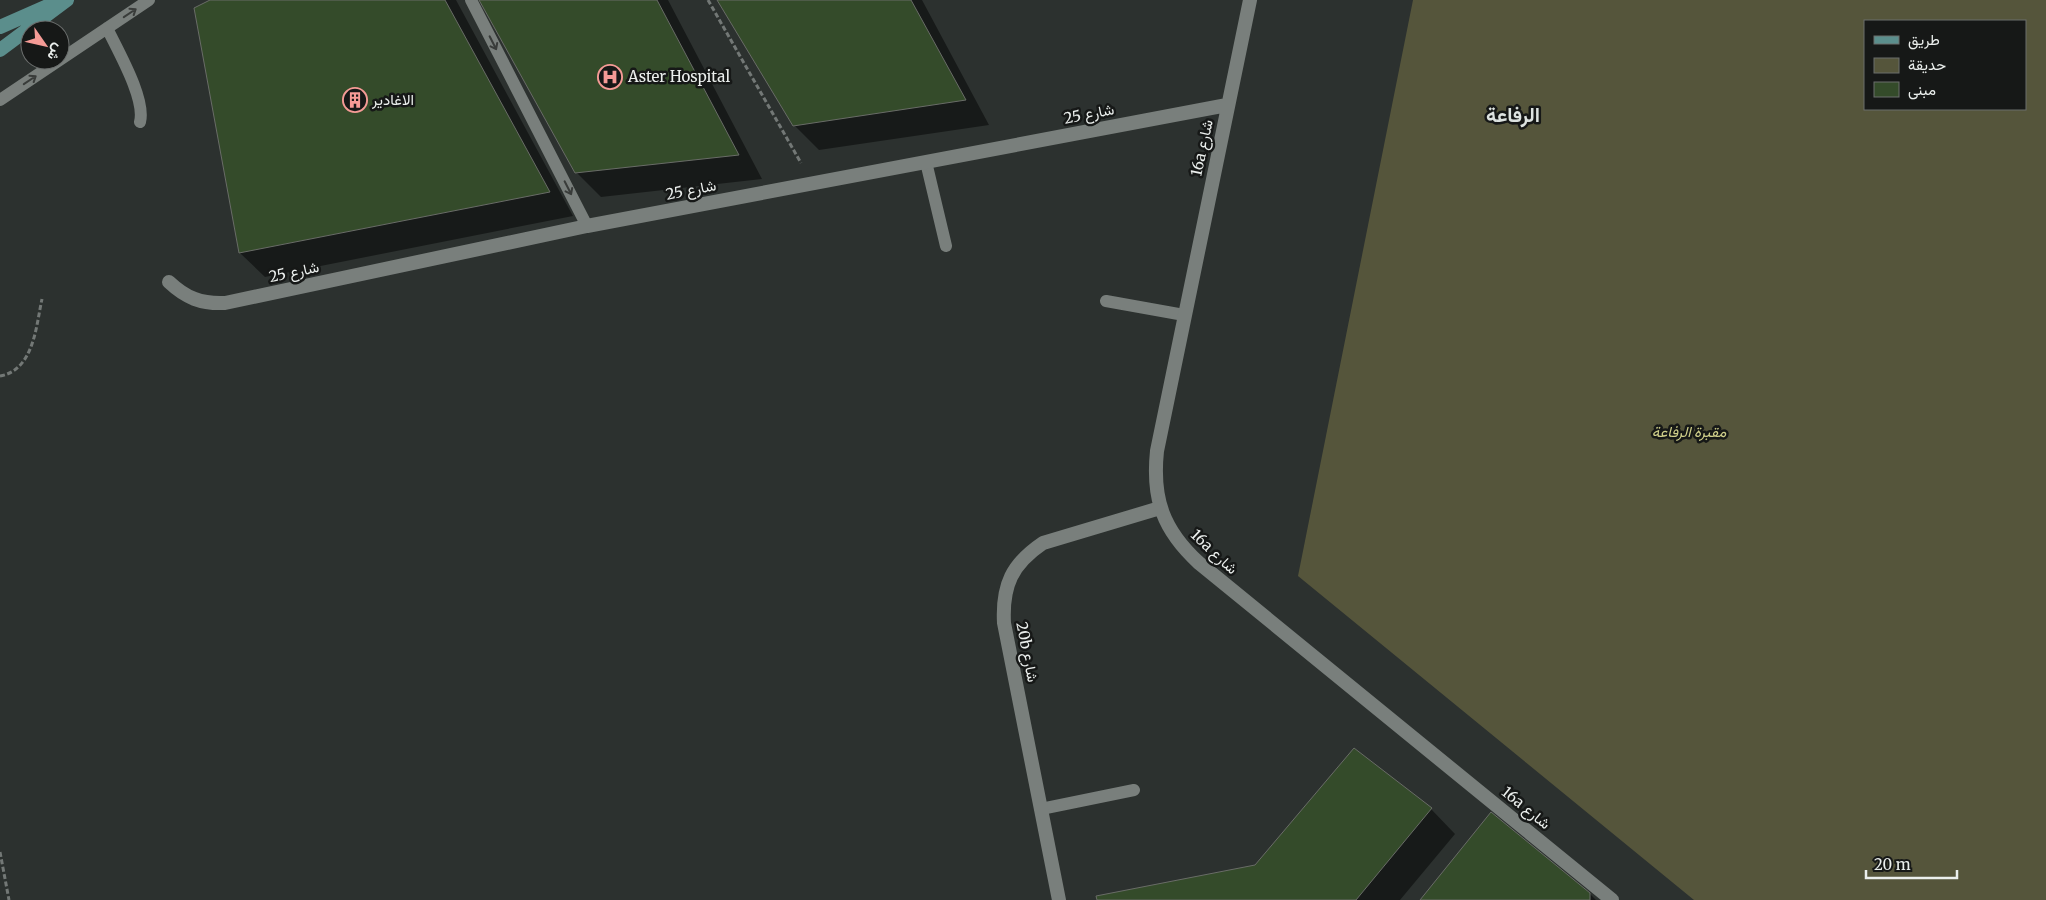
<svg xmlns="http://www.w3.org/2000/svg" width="2046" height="900" font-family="Merriweather,Vazirmatn,serif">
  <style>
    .green { fill: #55553b; fill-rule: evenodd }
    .shadow { fill: #0007 }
    .building { fill: #344b2a; stroke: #696c67 }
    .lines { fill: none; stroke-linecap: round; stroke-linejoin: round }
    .path { stroke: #737876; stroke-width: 3; stroke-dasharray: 5 2.5; stroke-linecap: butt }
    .service { stroke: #797f7c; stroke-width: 12 }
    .minor { stroke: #797f7c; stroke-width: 14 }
    .secondary { stroke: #5b8e8c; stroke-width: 14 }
    .oneway { stroke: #393c3a }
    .labels { text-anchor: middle; stroke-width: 5; stroke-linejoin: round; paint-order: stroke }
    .poi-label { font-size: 15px; fill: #ebefed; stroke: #161817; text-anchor: start }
    .street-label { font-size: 15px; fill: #ebefed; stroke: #161817 }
    .park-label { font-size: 15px; font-style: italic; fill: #cfcf8a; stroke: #161817 }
    .district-label { font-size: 20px; font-weight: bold; fill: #dde3e0; stroke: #161817 }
  </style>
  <rect width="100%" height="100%" fill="#2c312f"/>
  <path class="green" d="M 1413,0 L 2046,0 L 2046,900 L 1694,900 L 1298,576 ZM 1865,21 L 2025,21 L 2025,109 L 1865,109 Z"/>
  <path class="shadow" d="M 213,0 L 456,0 L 573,216 L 265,277 L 240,253 L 195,9 Z
    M 481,0 L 668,0 L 762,179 L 601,197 L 576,172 Z
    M 718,0 L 922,0 L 989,125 L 819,150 L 794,125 Z
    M 1431,809 L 1455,834 L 1400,900 L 1098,900 L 1256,867 Z
    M 1590,894 L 1596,900 L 1421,900 Z"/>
  <path class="building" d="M 210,0 L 445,0 L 550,192 L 239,253 L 194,8 Z
    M 479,0 L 657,0 L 739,155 L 575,173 Z
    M 717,0 L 911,0 L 966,100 L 793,126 Z
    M 1354,748 L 1432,808 L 1356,900 L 1097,900 L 1096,896 L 1255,865 Z
    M 1491,812 L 1590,893 L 1590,900 L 1420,900 Z"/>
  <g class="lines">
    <path class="path" d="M 708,0 L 801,163
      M 0,376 C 34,370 36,326 42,299
      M 0,852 L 9,900"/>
    <path class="service" d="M 471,0 L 587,226
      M 107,28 C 118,51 146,99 140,122
      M 0,100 L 149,0
      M 926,162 L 946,246
      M 1106,301 L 1184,315
      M 1041,809 L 1134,790"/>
    <path class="minor" d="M 1250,0 L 1157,451 C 1152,499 1163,530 1199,563 L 1612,900
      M 169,282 C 186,298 201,304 225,303 L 587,226 L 1227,105
      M 1059,900 L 1004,623 C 1002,585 1012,564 1043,543 L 1160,508"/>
    <path class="secondary" d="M 0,27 L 52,4
      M 0,50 L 67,0"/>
  </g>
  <defs><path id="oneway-shaft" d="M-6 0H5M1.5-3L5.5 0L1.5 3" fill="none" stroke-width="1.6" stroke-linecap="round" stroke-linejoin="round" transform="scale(1.25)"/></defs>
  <g class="oneway">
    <use href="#oneway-shaft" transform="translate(130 13) rotate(-34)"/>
    <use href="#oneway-shaft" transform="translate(493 43) rotate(63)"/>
    <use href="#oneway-shaft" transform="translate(30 80) rotate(-34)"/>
    <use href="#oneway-shaft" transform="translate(568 188) rotate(63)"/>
  </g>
  <defs>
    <symbol id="hospital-ring" viewBox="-11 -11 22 22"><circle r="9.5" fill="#161817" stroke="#f59b96" stroke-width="1.5"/><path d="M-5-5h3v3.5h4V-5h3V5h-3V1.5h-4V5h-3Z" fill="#f59b96"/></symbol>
    <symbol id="building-ring" viewBox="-11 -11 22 22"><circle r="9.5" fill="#161817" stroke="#f59b96" stroke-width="1.5"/><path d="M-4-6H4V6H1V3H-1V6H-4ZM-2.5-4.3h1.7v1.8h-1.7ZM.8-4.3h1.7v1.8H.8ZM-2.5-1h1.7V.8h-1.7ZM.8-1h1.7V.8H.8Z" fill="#f59b96"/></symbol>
  </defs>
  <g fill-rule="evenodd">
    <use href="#hospital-ring" x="596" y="63" width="28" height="28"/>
    <use href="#building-ring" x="341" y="86" width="28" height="28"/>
  </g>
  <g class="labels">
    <g class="poi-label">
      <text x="628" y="82">Aster Hospital</text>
      <text x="372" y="105">الاغادیر</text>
    </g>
    <g class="street-label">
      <text transform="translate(1089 114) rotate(-11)" y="5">شارع 25</text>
      <text transform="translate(1202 148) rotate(-78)" y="5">16a شارع</text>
      <text transform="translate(691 190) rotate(-11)" y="5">شارع 25</text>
      <text transform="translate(294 272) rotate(-12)" y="5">شارع 25</text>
      <text transform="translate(1214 552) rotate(43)" y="5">16a شارع</text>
      <text transform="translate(1027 652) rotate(79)" y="5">20b شارع</text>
      <text transform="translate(1526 808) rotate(39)" y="5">16a شارع</text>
    </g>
    <g class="park-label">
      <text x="1689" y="437">مقبرة الرفاعة</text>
    </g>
    <g class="district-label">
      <text x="1513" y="122">الرفاعة</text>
    </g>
  </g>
  <rect x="1864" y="20" width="162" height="90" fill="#161817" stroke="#6b6e6d"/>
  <rect x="1874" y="36" width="25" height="8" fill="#5b8e8c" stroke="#6b6e6d"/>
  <text x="1908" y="45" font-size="15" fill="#ebefed">طريق</text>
  <rect x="1874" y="58" width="25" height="15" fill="#55553b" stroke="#6b6e6d"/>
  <text x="1908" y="70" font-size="15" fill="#ebefed">حديقة</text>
  <rect x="1874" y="82" width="25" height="15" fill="#344b2a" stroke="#6b6e6d"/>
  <text x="1908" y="95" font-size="15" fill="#ebefed">مبنى</text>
  <g transform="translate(45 45) rotate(124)"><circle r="24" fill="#161817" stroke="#6b6e6d"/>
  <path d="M0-4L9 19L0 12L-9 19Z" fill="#f59b96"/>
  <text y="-8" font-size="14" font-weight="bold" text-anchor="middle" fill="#ebefed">ش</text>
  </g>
  <path d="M1866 870v8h91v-8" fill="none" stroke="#ebefed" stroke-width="2.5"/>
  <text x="1874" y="870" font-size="15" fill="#ebefed" stroke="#161817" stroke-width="4" paint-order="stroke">20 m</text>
</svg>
